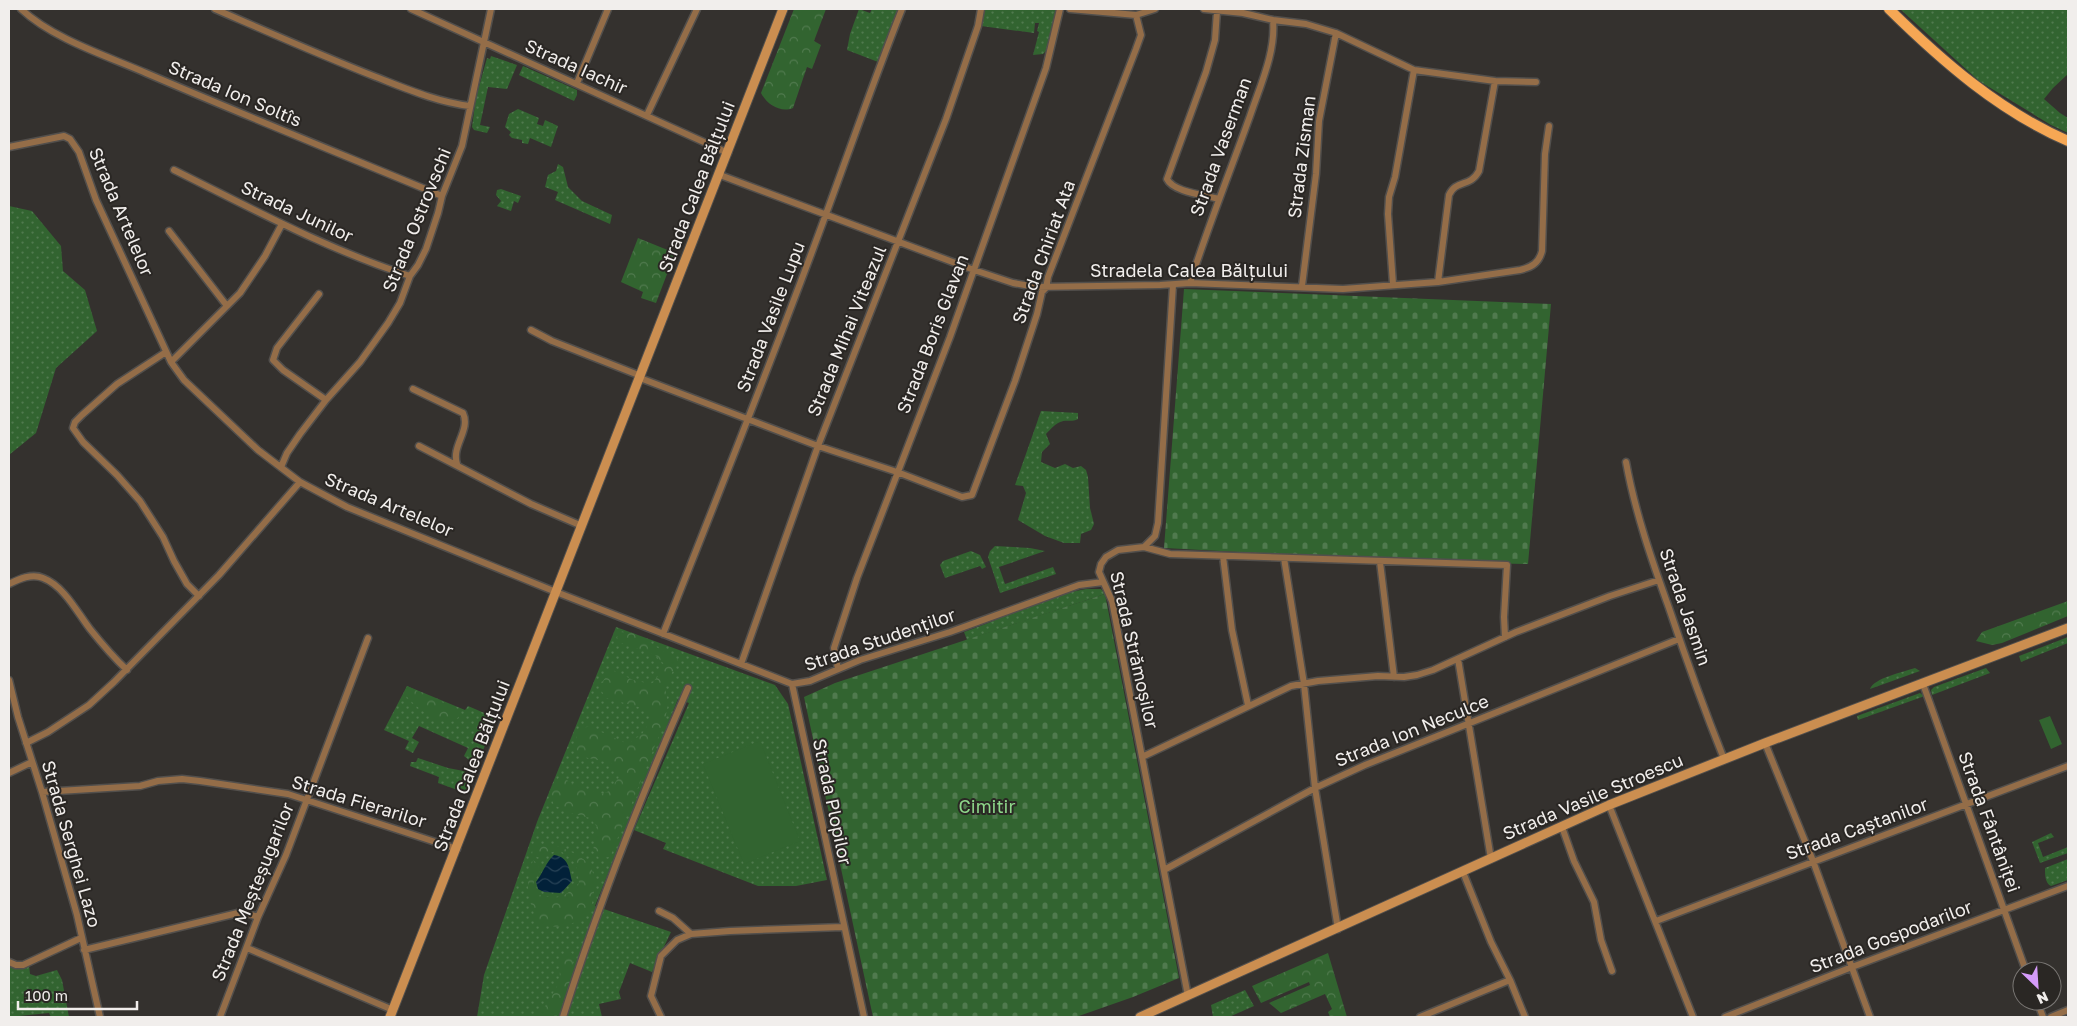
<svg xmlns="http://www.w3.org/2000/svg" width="2077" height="1026" font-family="'Golos Text',sans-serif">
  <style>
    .grass { fill: url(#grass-dots) }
    .forest { fill: url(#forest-crowns) }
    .cemetery { fill: url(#cemetery-stones) }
    .garden { fill: #326430 }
    .water { fill: url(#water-waves) }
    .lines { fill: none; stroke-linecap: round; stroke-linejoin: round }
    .minor-casing { stroke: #524f4c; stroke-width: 9 }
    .secondary-casing { stroke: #524f4c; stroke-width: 11 }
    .primary-casing { stroke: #524f4c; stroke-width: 12 }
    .minor { stroke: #946d48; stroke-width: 6 }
    .secondary { stroke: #cb8e50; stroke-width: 9 }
    .primary { stroke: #f6a754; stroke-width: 10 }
    .labels { text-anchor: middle; stroke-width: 4; stroke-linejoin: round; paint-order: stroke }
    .street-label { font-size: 18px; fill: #f1eeec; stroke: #2a2724 }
    .park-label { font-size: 18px; fill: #8ed78a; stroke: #2a2724 }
  </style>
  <defs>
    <pattern id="grass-dots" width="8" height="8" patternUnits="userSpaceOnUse" patternTransform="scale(1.25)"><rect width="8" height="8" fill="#326430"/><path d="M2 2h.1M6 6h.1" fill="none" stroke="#507a4e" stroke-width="1.8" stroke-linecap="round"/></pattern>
    <pattern id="forest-crowns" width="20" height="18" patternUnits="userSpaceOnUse" patternTransform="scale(1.25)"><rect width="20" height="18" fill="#326430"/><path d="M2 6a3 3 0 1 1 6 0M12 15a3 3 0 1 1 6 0" fill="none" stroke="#507a4e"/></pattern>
    <pattern id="cemetery-stones" width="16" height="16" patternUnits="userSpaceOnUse" patternTransform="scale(1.25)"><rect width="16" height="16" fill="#326430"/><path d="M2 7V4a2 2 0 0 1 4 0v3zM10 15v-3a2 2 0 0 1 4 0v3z" fill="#507a4e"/></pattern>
    <pattern id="water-waves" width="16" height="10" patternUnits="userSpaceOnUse" patternTransform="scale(1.25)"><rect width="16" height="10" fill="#022139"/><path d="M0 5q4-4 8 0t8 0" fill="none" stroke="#274256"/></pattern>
  </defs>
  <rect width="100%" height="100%" fill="#34312e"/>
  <path class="grass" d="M 859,9 L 870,13 L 872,9 L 899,9 L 878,62 L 847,50 L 850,34 Z
    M 983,9 L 1055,9 L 1057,12 L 1047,50 L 1043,54 L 1033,55 L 1039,32 L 1037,31 L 1039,23 L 1035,23 L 1034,33 L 981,26 Z
    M 1900,9 L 2068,9 L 2068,74 L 2053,88 L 2044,99 L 2060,113 L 2068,118 L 2068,133 L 2051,125 L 1979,81 Z
    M 491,56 L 517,65 L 507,89 L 488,87 L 480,125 L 490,127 L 487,133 L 474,130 L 472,127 L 476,97 L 487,58 L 490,59 Z
    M 523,66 L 577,90 L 577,95 L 574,101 L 519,75 Z
    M 518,109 L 539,118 L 537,124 L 543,126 L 545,120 L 558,126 L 551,147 L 530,138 L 528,144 L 522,143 L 522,140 L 512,138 L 509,135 L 511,132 L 505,127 L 509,114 Z
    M 558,164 L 563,167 L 568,187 L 582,201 L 612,215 L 610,224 L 555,200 L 558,192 L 545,187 L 548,175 L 556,171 Z
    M 501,189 L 521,196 L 518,203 L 514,201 L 511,211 L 497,206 L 501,201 L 496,195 L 497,190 Z
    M 9,206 L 32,211 L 61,246 L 63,271 L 85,290 L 97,331 L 56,368 L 36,433 L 9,455 Z
    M 1041,411 L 1078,413 L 1078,419 C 1072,422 1069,420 1063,421 C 1055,423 1051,429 1046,434 L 1050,444 L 1042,452 L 1041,462 L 1055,468 L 1065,464 L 1073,468 L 1081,466 L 1086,470 L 1088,477 L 1090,508 L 1094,524 L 1091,530 L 1081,534 L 1080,543 L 1064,543 L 1045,536 L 1018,520 L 1026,493 L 1023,486 L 1015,485 Z
    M 995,546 L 1030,548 L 1045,551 L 999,567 L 1005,584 L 1053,567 L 1056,574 L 1000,593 L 988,557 L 990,551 Z
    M 971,551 L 980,555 L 986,567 L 982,569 L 980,566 L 945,578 L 940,565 L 943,561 Z
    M 1086,589 L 1101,589 L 1105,594 L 967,640 L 964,632 C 1005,618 1044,596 1086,589 Z
    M 616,627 L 775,685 L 788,704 L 827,880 L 796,886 L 758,886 L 663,849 L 666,843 L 634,830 L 689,703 L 678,699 L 595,906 L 671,932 L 652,972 L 630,963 L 619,992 L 621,999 L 599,1004 L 602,1017 L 477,1017 L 484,975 L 537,822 Z
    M 2068,637 L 2068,643 L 2021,662 L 2019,656 Z
    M 1915,668 L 1920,671 L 1870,689 C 1874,678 1903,672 1915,668 Z
    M 1986,668 L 1990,673 L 1932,695 L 1931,690 L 1934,687 Z
    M 407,686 L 465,710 L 468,706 L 496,718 L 476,768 L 473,767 L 469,760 L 464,756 L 468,748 L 419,726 L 412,738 L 419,742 L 413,753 L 405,749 L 409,741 L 384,730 Z
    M 1920,693 L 1924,696 L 1922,697 L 1858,720 L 1857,716 Z
    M 418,758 L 448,768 L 474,773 L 466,793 L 438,783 L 439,777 L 410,766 L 411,762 L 416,762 Z
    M 2051,833 L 2054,837 L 2038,843 L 2043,857 L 2068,847 L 2068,853 L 2040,863 L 2032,842 Z
    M 2068,859 L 2068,880 L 2051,886 C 2045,883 2045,875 2045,868 Z
    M 29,965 L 30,974 L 36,976 L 57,970 L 62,980 L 69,1017 L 51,1017 L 49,1013 L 9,1017 L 9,966 L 18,969 Z
    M 1245,990 L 1254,1006 L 1229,1017 L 1213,1017 L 1211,1005 Z"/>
  <path class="forest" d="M 794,9 L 826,9 L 814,41 L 821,45 L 812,69 L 807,67 L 793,108 C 781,113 767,105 761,93 Z
    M 638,238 L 675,253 L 656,303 L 641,298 L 643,292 L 621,282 Z
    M 2068,601 L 2068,616 L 2002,643 L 1992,645 L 1976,641 L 1982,632 Z
    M 619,632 L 633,633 L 678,660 L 665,688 L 668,703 L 665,721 L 610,857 L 599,858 L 593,851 L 597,827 L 590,818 L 570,813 L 554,805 L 549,792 L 560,776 L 575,785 L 602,794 L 609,791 L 619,777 L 611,763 L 579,756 L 574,751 L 577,734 L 588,726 L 628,744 L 642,734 L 651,720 L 646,709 L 606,698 L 599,687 L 611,669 L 633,680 L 651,684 L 660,674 L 664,664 L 655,655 L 621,643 L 617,638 Z
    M 407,686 L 457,709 L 461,712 C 452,738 413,706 404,693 Z
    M 552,844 C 595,860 600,868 590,913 C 573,925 559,931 538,923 C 528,899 524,886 533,860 L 538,864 L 540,871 L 532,885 L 539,895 C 559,900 564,898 579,883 C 577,864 576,861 559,850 L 546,854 L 545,860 L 532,855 L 533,845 Z
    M 572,953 L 574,970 L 563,1003 L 556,1017 L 535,1017 L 546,1005 L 559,983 L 561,959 Z
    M 1328,953 L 1347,1017 L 1330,1017 L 1328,1012 L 1332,1009 L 1325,994 L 1281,1013 L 1269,1003 L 1310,985 L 1309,982 L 1261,1003 L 1252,986 Z"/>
  <path class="cemetery" d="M 1184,289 L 1551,304 L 1528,564 L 1430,562 L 1164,548 Z
    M 1105,594 L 1179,978 L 1133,997 L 1076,1017 L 873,1017 L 804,697 L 835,683 Z"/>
  <path class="garden" d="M 2050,716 L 2062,744 L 2051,749 L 2039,720 Z
    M 760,741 L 800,841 L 744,864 L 703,764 Z"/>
  <path class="water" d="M 554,855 C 569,857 569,869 572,881 L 561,893 L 544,892 L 538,889 L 536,882 C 543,873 546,862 554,855 Z"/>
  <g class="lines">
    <defs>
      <path id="minor" d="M 21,9 C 53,39 107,56 146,73 C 244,115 343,155 442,196
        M 215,9 C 268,32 322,56 376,77 C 407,89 437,102 470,106
        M 411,9 L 728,153
        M 1070,9 L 1136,15 L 1155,9
        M 1204,9 L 1243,13 L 1273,20 L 1306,24 L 1336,33 L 1414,70 L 1495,81 L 1536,82
        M 1217,11 L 1215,40 L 1206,72 L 1167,179 C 1173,192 1205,195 1219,199
        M 577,83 L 608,9
        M 647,115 L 697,9
        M 9,147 L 64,136 L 70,139 L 79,152 L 96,200 L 171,362 L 184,380 L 258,450 L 300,482 L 347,507 L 556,592 L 792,684 L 810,681 L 860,660 L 950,632 L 1079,585 L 1103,582
        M 174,170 C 251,208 328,250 410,276
        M 720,175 L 974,270 L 1013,283 L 1036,287 L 1160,285 L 1190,283 L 1343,289 L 1438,282 L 1520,270 C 1532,267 1539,263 1542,251 L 1545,154 L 1549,126
        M 169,231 L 227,306
        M 1438,282 L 1449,195 C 1456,179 1470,188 1479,171 L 1495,81
        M 1190,283 C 1208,226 1230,172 1250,116 C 1260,86 1276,52 1273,20
        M 1393,284 L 1388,214 L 1389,197 L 1395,177 L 1414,70
        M 1173,285 L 1158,523 L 1155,536 L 1144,547 L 1118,550 L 1106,557 L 1101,564 L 1099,572 L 1112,601 L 1188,996
        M 1302,286 L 1316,174 L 1319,121 L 1336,33
        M 319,294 L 277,348 L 273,360 L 283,370 L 326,400
        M 531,330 L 552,341 L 641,376
        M 166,352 L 117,384 L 82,415 L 75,422 L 73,428 L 83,442 L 117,475 L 140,501 L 163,537 L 174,561 L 187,584 L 199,596
        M 171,362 L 240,293 L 265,256 L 282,224
        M 640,378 L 818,446 L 897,472 L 962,497 L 972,495 L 1015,381 L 1037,314 L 1042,292 L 1046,288 L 1048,277 L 1136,49 L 1141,35 L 1136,15
        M 413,389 L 463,413 C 471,430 451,446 457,464
        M 419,446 L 531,504 L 582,526
        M 1626,462 C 1635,512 1652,561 1669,608 C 1686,659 1704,709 1724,759
        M 281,467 L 287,453 L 300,434 L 326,400 L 360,362 L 388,323 L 400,303 L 410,276 L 418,265 L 426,249 L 438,213 L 442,196 L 462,146 L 491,9
        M 1144,547 L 1170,554 L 1507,565 L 1504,617 L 1505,637
        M 1223,556 L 1232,630 L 1248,705
        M 1284,558 L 1304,684 L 1315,788 L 1338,929
        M 1380,562 L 1394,677
        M 9,584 C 19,579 32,573 43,578 C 64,586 77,612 90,629 C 102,644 113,657 127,670
        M 663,634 C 718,495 774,356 826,214 C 851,146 875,77 902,9
        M 1458,659 L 1491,859
        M 741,664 L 818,446 L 946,119 L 978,26 L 981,9
        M 838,669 L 834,648 L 857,578 L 950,337 L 1046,68 L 1060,9
        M 9,680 L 18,717 L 42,792 L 77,915 L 100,1017
        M 792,684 L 864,1017
        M 1923,684 L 2026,971
        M 26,743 L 48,732 L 89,705 L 114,682 L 219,575 L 300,482
        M 1765,743 L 1813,861 L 1870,1017
        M 1142,757 L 1291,686 L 1318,681 L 1378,676 L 1404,677 L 1417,675 L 1433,670 L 1516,632 L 1610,596 L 1659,580
        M 9,773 L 32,762
        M 42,792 L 140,786 L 158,781 L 182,779 L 200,781 L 288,794 L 457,849
        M 1609,805 L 1693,1017
        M 1562,827 L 1574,861 L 1594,902 L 1601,940 L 1612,971
        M 1164,870 L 1315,788 L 1365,765 L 1679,639
        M 1463,872 L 1491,942 L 1510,980 L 1525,1017
        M 659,911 L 673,918 L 691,934 L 730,931 L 843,927
        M 1656,921 L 2068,766
        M 247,948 L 393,1010
        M 84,950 L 242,912 L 258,917
        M 9,962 L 16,965 L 23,965 L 81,938
        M 2037,1001 L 2043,1017
        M 220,1017 L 258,917 L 286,855 L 368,638
        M 563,1017 C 598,905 641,796 688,688
        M 661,1017 L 651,996 L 661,956 L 677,940 L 691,934
        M 1420,1017 L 1510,980
        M 1725,1017 L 1852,967 L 2068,886
        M 2051,1017 L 2068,1010"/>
      <path id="secondary" d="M 390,1017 L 783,9
        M 1140,1017 L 1609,805 L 1765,743 L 2068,628"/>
      <path id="primary" d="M 1889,9 C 1942,61 1999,111 2068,141"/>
    </defs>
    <use href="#minor" class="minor-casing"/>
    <use href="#secondary" class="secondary-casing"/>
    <use href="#primary" class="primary-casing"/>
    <use href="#minor" class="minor"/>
    <use href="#secondary" class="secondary"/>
    <use href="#primary" class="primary"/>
  </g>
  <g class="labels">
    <g class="street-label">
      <text transform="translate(576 67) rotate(24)" y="6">Strada Iachir</text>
      <text transform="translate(235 94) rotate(23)" y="6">Strada Ion Soltîs</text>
      <text transform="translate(1221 147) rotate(-70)" y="6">Strada Vaserman</text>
      <text transform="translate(1302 157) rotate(-83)" y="6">Strada Zisman</text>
      <text transform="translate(697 187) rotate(-69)" y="6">Strada Calea Bălțului</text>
      <text transform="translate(121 212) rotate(67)" y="6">Strada Artelelor</text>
      <text transform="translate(297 212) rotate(25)" y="6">Strada Junilor</text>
      <text transform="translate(417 220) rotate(-68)" y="6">Strada Ostrovschi</text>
      <text transform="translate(1044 252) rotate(-70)" y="6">Strada Chiriat Ata</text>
      <text x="1189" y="277">Stradela Calea Bălțului</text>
      <text transform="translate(771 317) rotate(-69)" y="6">Strada Vasile Lupu</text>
      <text transform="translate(847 331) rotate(-68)" y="6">Strada Mihai Viteazul</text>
      <text transform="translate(933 334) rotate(-69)" y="6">Strada Boris Glavan</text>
      <text transform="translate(389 505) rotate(23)" y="6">Strada Artelelor</text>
      <text transform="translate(1685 607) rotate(71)" y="6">Strada Jasmin</text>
      <text transform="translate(880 640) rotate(-19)" y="6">Strada Studenților</text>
      <text transform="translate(1134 650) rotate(77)" y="6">Strada Strămoșilor</text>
      <text transform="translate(1412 731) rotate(-22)" y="6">Strada Ion Neculce</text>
      <text transform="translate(472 766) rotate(-69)" y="6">Strada Calea Bălțului</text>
      <text transform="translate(1593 797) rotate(-23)" y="6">Strada Vasile Stroescu</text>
      <text transform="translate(359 802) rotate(17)" y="6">Strada Fierarilor</text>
      <text transform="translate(832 802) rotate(78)" y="6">Strada Plopilor</text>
      <text transform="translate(1989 822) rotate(70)" y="6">Strada Fântâniței</text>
      <text transform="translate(1857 829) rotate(-20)" y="6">Strada Caștanilor</text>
      <text transform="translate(71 844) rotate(74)" y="6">Strada Serghei Lazo</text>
      <text transform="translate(253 892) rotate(-68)" y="6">Strada Meșteșugarilor</text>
      <text transform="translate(1891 937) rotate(-21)" y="6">Strada Gospodarilor</text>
    </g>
    <g class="park-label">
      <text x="987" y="813">Cimitir</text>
    </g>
  </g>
  <rect width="2077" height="1026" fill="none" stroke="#f1eeec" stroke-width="20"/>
  <g transform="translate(2037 986) rotate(155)"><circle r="24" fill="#2a2724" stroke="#7a7774"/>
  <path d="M0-4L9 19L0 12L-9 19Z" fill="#d59bfa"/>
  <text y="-8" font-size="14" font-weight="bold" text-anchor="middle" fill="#f1eeec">N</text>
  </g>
  <path d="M18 1001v8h119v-8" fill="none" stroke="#f1eeec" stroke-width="2.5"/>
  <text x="25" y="1001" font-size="15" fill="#f1eeec" stroke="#2a2724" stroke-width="4" paint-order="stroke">100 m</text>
</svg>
